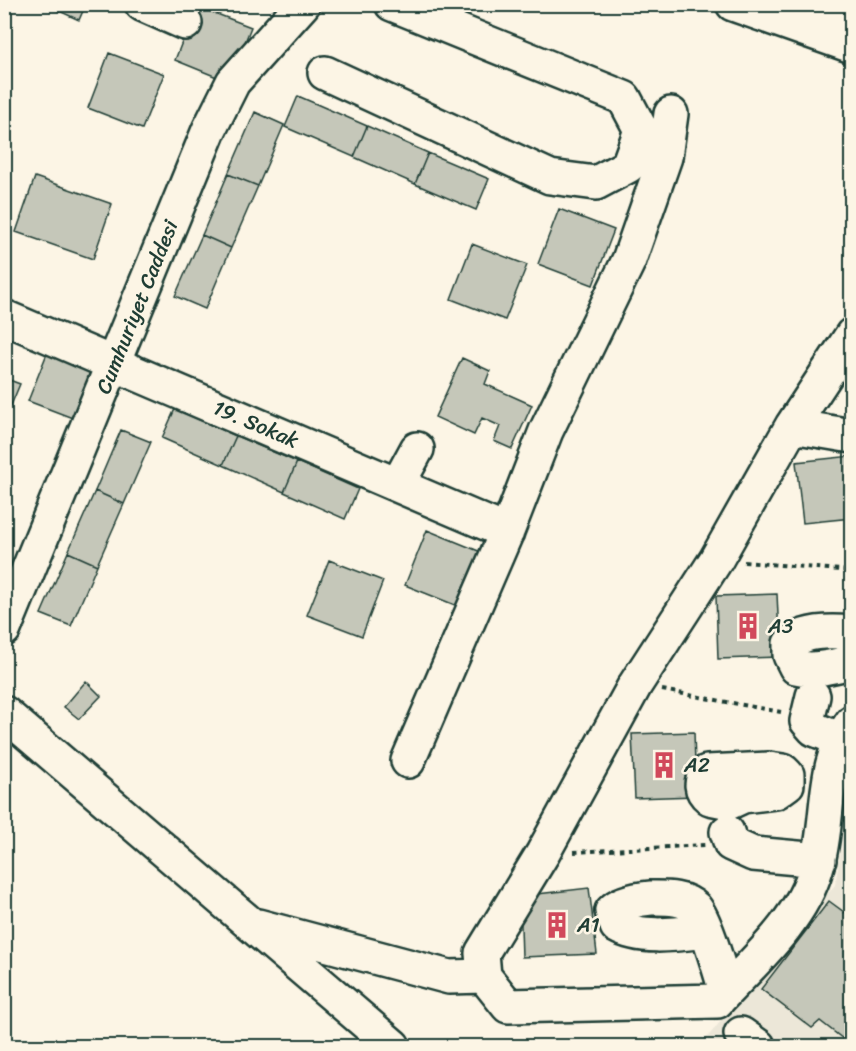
<svg xmlns="http://www.w3.org/2000/svg" width="856" height="1051" font-family="Sriracha,sans-serif">
  <style>
    .built { fill: #ece7d8 }
    .building { fill: #c5c7b9; stroke: #1f3d34; stroke-width: 1.5 }
    .lines { fill: none; stroke-linecap: round; stroke-linejoin: round }
    .minor-casing { stroke: #1f3d34; stroke-width: 38 }
    .major-casing { stroke: #1f3d34; stroke-width: 38 }
    .path { stroke: #1f3d34; stroke-width: 4; stroke-dasharray: 4.5 4.5; stroke-linecap: butt }
    .minor { stroke: #fcf5e5; stroke-width: 33 }
    .major { stroke: #fcf5e5; stroke-width: 33 }
    .labels { text-anchor: middle; stroke-width: 5; stroke-linejoin: round; paint-order: stroke }
    .street-label { font-size: 21px; fill: #1f3d34; stroke: #fcf5e5 }
    .poi-label { font-size: 21px; fill: #1f3d34; stroke: #fcf5e5; text-anchor: start }
  </style>
  <rect width="100%" height="100%" fill="#fcf5e5"/>
  <filter id="ink" filterUnits="userSpaceOnUse"><feTurbulence type="fractalNoise" baseFrequency=".0167" numOctaves="2"/><feDisplacementMap in="SourceGraphic" scale="12" xChannelSelector="R" yChannelSelector="G"/><feConvolveMatrix kernelMatrix="1 2 1 2 8 2 1 2 1" color-interpolation-filters="sRGB"/></filter>
  <g filter="url(#ink)">
    <path class="built" d="M 851,790 L 851,1046 L 700,1046 L 835,885 Z"/>
    <path class="building" d="M 44,4 L 86,4 L 79,20 Z
      M 196,6 L 251,27 L 229,82 L 175,60 Z
      M 109,53 L 164,74 L 142,129 L 88,108 Z
      M 298,96 L 367,126 L 354,157 L 285,127 Z
      M 255,112 L 284,125 L 258,186 L 228,174 Z
      M 367,126 L 428,153 L 415,184 L 354,157 Z
      M 428,153 L 489,179 L 476,210 L 415,184 Z
      M 228,174 L 258,186 L 231,248 L 202,235 Z
      M 35,177 L 112,204 L 93,259 L 16,232 Z
      M 559,209 L 614,230 L 593,285 L 538,264 Z
      M 202,235 L 231,248 L 205,309 L 175,296 Z
      M 472,244 L 527,265 L 505,320 L 451,299 Z
      M 50,346 L 104,367 L 83,422 L 28,401 Z
      M 462,358 L 490,371 L 485,384 L 532,405 L 512,449 L 494,441 L 500,426 L 482,418 L 474,435 L 435,417 Z
      M 4,378 L 20,384 L 4,422 Z
      M 175,409 L 236,436 L 223,465 L 162,438 Z
      M 121,430 L 151,442 L 124,504 L 95,491 Z
      M 236,436 L 297,462 L 284,492 L 223,465 Z
      M 852,456 L 852,518 L 803,523 L 796,462 Z
      M 297,462 L 358,489 L 345,519 L 284,492 Z
      M 95,491 L 124,504 L 97,565 L 68,552 Z
      M 427,530 L 481,552 L 460,607 L 405,585 Z
      M 68,552 L 97,565 L 71,626 L 41,614 Z
      M 329,560 L 383,581 L 362,636 L 307,615 Z
      M 777,594 L 780,657 L 718,659 L 716,596 Z
      M 86,681 L 101,696 L 79,719 L 64,707 Z
      M 694,732 L 696,796 L 635,798 L 632,734 Z
      M 589,888 L 597,954 L 522,957 L 520,896 Z
      M 829,901 L 852,918 L 852,1046 L 820,1021 L 812,1028 L 761,989 Z"/>
    <g class="lines">
      <defs>
        <path id="minor" d="M 142,4 L 185,23
          M 325,73 L 550,177 L 596,183 L 628,166 L 641,130 L 624,98 L 392,4
          M 4,317 L 507,532
          M 852,335 L 792,426 L 716,560 L 635,685 L 543,853 L 482,953 L 484,976 L 508,1006 L 717,1001 C 753,962 801,921 816,869 C 831,821 820,764 852,722
          M 792,426 L 852,436
          M 398,484 L 417,449
          M 4,629 L 209,130 L 233,82 L 303,4
          M 852,633 C 833,631 804,630 790,644 L 790,655 L 796,667 C 814,672 833,666 852,662
          M 813,696 L 807,721 L 814,729 L 839,739
          M 4,713 L 393,1046
          M 408,761 L 508,529 L 546,431 L 629,260 L 665,157 L 671,114
          M 769,769 L 783,771 L 787,775 L 787,784 L 776,792 L 743,796 L 730,802 L 710,798 C 700,790 700,782 707,772 Z
          M 727,832 L 731,844 L 753,854 L 819,860
          M 258,926 L 449,977 L 484,976
          M 705,931 C 679,934 641,940 617,926 L 612,911 C 620,902 639,899 651,898 C 665,898 684,897 695,908 C 706,921 720,972 726,991
          M 741,1034 L 758,1046"/>
        <path id="major" d="M 733,4 L 852,46
          M 820,4 L 852,16"/>
      </defs>
      <use href="#minor" class="minor-casing"/>
      <use href="#major" class="major-casing"/>
      <path class="path" d="M 744,562 L 852,571
        M 662,690 L 781,712
        M 574,852 L 705,845"/>
      <use href="#minor" class="minor"/>
      <use href="#major" class="major"/>
    </g>
  </g>
  <defs>
    <symbol id="building-bare" viewBox="-9 -9 18 18"><path d="M-4-6H4V6H1V3H-1V6H-4ZM-2.5-4.3h1.7v1.8h-1.7ZM.8-4.3h1.7v1.8H.8ZM-2.5-1h1.7V.8h-1.7ZM.8-1h1.7V.8H.8Z" fill="#d1495b" stroke="#fcf5e5" stroke-width="2.5" paint-order="stroke"/></symbol>
  </defs>
  <g fill-rule="evenodd">
    <use href="#building-bare" x="729" y="607" width="38" height="38"/>
    <use href="#building-bare" x="645" y="746" width="38" height="38"/>
    <use href="#building-bare" x="538" y="906" width="38" height="38"/>
  </g>
  <g class="labels">
    <g class="street-label">
      <text transform="translate(137 307) rotate(-68)" y="7">Cumhuriyet Caddesi</text>
      <text transform="translate(256 424) rotate(23)" y="7">19. Sokak</text>
    </g>
    <g class="poi-label">
      <text x="768" y="633">A3</text>
      <text x="684" y="772">A2</text>
      <text x="577" y="932">A1</text>
    </g>
  </g>
  <rect width="856" height="1051" fill="none" stroke="#fcf5e5" stroke-width="24"/>
  <rect x="12" y="12" width="832" height="1027" fill="none" stroke="#1f3d34" stroke-width="2" filter="url(#ink)"/>
</svg>
